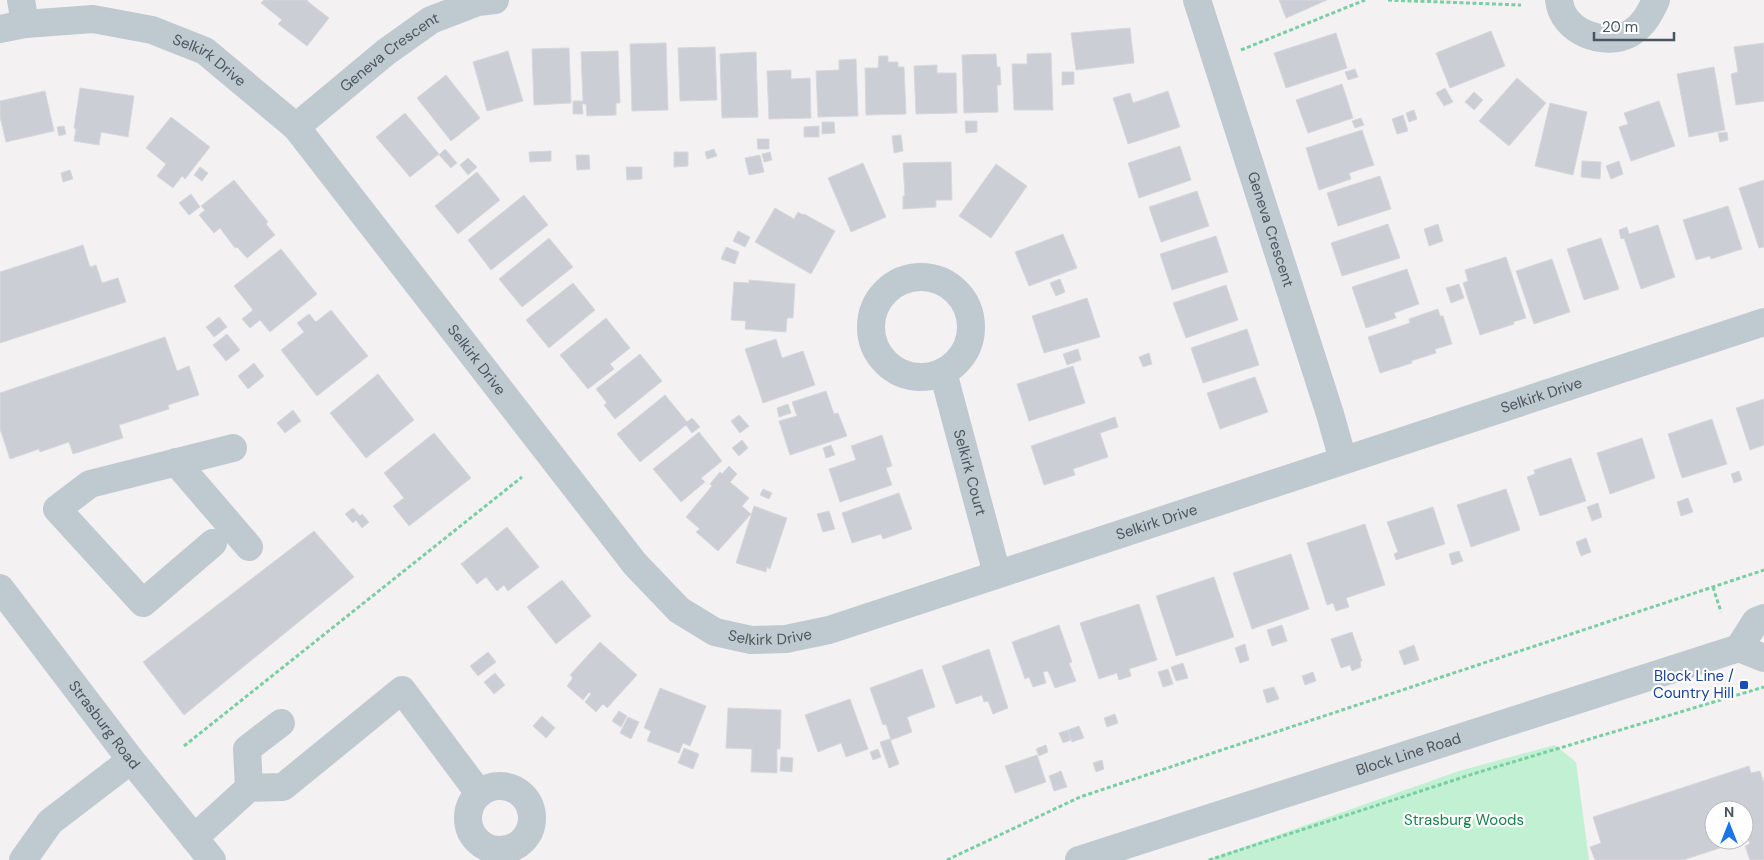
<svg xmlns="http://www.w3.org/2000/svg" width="1764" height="860" font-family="'DM Sans',sans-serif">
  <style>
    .green { fill: #c1f0d3 }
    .building { fill: #cbced4; stroke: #d6d8dd; fill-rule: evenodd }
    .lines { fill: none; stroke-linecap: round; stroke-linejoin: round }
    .path { stroke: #79cea3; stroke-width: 3; stroke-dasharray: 4 2.5; stroke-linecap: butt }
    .minor { stroke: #bfc9d0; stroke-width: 28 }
    .transit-dot { fill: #1a4fb4; stroke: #fff; stroke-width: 2 }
    .labels { text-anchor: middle; stroke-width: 4.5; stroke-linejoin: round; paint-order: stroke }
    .street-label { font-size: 15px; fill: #49555f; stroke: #fff }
    .transit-label { font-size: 15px; fill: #164399; stroke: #fff; text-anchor: end }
    .park-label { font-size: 15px; fill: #18824c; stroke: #fff }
  </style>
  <rect width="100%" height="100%" fill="#f4f1f2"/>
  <path class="green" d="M 1555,745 L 1576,762 L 1589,860 L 1207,860 L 1459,771 Z"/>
  <path class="building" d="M 264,0 L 308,0 L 307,1 L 329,18 L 307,46 L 278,24 L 282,20 L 261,3 Z
    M 1279,0 L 1327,0 L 1286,18 Z
    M 1130,28 L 1134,63 L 1076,70 L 1071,33 Z
    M 1491,31 L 1505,66 L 1450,88 L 1436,53 Z
    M 1336,33 L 1347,68 L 1286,88 L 1274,53 Z
    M 666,43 L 668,110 L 632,111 L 630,44 Z
    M 1764,43 L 1764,101 L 1736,105 L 1731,74 L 1738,72 L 1734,47 Z
    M 715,47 L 717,100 L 680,101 L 678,48 Z
    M 569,48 L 571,103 L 534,105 L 532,49 Z
    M 508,51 L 523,101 L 487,111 L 473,62 Z
    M 618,51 L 620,103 L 616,103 L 616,115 L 587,116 L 586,104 L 582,104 L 583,114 L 573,114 L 573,101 L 583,101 L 581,52 Z
    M 756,52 L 758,117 L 722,118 L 720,54 Z
    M 1051,53 L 1053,110 L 1014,110 L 1012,64 L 1027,64 L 1027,54 Z
    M 996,54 L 997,67 L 1000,67 L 1001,85 L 997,85 L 998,112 L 964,113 L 962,55 Z
    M 879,56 L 888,56 L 888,62 L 898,62 L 898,67 L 904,67 L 906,114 L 866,115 L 865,68 L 878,68 Z
    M 856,59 L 858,116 L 818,117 L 816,71 L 839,70 L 839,60 Z
    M 937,65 L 937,73 L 956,73 L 957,113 L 916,114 L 914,66 Z
    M 1714,67 L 1725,130 L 1689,137 L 1677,74 Z
    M 1355,69 L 1358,77 L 1348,80 L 1345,72 Z
    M 791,70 L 791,79 L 810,78 L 811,118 L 769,119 L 767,71 Z
    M 1062,72 L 1074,72 L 1074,84 L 1062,85 Z
    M 446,75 L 480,118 L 451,141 L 417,98 Z
    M 1517,78 L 1546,103 L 1509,146 L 1479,121 Z
    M 1342,84 L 1353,118 L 1308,133 L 1296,100 Z
    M 80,88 L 134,96 L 128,137 L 101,132 L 99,145 L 74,141 L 76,129 L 74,128 Z
    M 1445,88 L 1453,102 L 1444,106 L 1436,93 Z
    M 45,91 L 54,131 L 6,142 L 0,117 L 0,101 Z
    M 1168,91 L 1180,127 L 1128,144 L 1113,98 L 1130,93 L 1133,103 Z
    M 1474,92 L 1483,100 L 1474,110 L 1465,102 Z
    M 1659,101 L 1675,146 L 1631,161 L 1619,127 L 1628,124 L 1624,113 Z
    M 1550,103 L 1587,112 L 1573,175 L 1535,166 Z
    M 1414,110 L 1417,119 L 1409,122 L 1406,113 Z
    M 405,113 L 439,154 L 410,177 L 376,137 Z
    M 1403,115 L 1408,131 L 1397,134 L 1392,119 Z
    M 171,117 L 210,147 L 185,179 L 182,176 L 173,188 L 157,176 L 166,164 L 146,148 Z
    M 1361,118 L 1364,125 L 1355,128 L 1352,121 Z
    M 965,121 L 977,121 L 977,132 L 966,133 Z
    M 822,122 L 834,122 L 835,133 L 822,134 Z
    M 64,126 L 66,134 L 59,136 L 57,127 Z
    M 819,126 L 819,137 L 804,137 L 804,127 Z
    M 1362,130 L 1374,165 L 1349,173 L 1351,179 L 1319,190 L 1306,148 Z
    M 1727,132 L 1728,140 L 1720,142 L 1718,133 Z
    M 901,135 L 903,151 L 894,153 L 892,136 Z
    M 757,139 L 769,139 L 769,149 L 758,149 Z
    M 1180,146 L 1191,180 L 1139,198 L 1128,163 Z
    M 445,149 L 457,163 L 451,168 L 439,155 Z
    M 714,149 L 717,156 L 707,159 L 705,152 Z
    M 551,151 L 551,161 L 530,162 L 529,152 Z
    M 674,152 L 688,152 L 688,166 L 674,167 Z
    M 770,152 L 772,160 L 764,162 L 762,154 Z
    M 576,155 L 589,155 L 590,169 L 577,170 Z
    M 760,155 L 764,172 L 749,175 L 745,158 Z
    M 468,158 L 477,167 L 468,175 L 460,165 Z
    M 1582,161 L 1601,162 L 1600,179 L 1581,177 Z
    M 1619,161 L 1623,174 L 1611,179 L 1606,166 Z
    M 951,162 L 952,200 L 936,200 L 936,207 L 903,209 L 903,196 L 905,196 L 903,163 Z
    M 863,163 L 886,217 L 851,232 L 828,178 Z
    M 996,164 L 1027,186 L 991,238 L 959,216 Z
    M 200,167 L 208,173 L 202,181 L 194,175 Z
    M 626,167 L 642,167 L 642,179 L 627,180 Z
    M 70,170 L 73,179 L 63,182 L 61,173 Z
    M 477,172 L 500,200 L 458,234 L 435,206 Z
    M 1380,176 L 1391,209 L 1338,226 L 1327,193 Z
    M 234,180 L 268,222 L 266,224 L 275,235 L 247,258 L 237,247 L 235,248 L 220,228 L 214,233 L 199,215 L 205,210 L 201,206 Z
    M 1764,180 L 1764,247 L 1759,248 L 1739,188 Z
    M 1197,191 L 1209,226 L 1161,242 L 1149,207 Z
    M 191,194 L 200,207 L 189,215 L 179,203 Z
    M 524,195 L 548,225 L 491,270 L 468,240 Z
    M 1728,206 L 1742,249 L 1711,259 L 1710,256 L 1696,260 L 1683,220 Z
    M 775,208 L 794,219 L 798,212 L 803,215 L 804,214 L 835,231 L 811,274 L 755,242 Z
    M 1388,224 L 1400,258 L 1342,276 L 1331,243 Z
    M 1438,224 L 1443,241 L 1429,246 L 1424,229 Z
    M 1658,225 L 1675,277 L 1641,289 L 1624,238 L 1621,239 L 1619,230 L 1627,227 L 1629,234 Z
    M 738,231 L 750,237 L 745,247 L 733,241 Z
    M 1063,234 L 1077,268 L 1029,286 L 1015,252 Z
    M 1216,236 L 1228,272 L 1172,290 L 1160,254 Z
    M 549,238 L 573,267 L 522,307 L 499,279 Z
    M 1601,238 L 1619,289 L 1584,300 L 1567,249 Z
    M 83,245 L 90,267 L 96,265 L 102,283 L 118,278 L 126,302 L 0,343 L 0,272 Z
    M 726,247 L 739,252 L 735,264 L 721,259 Z
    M 281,249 L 317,294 L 270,332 L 260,320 L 250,328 L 242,319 L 253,310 L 234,286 Z
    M 1506,257 L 1526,318 L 1513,322 L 1514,324 L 1480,335 L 1463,283 L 1468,281 L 1465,270 Z
    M 1552,259 L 1570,312 L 1534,324 L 1516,271 Z
    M 1407,269 L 1419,304 L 1394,313 L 1396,318 L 1366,328 L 1352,287 Z
    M 1060,279 L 1065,292 L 1056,296 L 1050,283 Z
    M 749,280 L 795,284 L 793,318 L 787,318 L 786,332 L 745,329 L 746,321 L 731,320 L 734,282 L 749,283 Z
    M 573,283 L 595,310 L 549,348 L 526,320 Z
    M 1459,284 L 1464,298 L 1451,303 L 1446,288 Z
    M 1226,285 L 1238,320 L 1186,338 L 1173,303 Z
    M 1087,298 L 1100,337 L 1044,353 L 1032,316 Z
    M 1438,309 L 1440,316 L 1443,316 L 1452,344 L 1435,349 L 1436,353 L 1411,361 L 1412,363 L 1380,373 L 1368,337 L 1410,323 L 1409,319 Z
    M 331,310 L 368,356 L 317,396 L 281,350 L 304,332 L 297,323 L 309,314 L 316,322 Z
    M 219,317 L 227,327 L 214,337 L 206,327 Z
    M 606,318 L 630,348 L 610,364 L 614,369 L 588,389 L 560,355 Z
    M 1247,329 L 1259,365 L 1203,383 L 1191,348 Z
    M 227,334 L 240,350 L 226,361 L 213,345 Z
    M 165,337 L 177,371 L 189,366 L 199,395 L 168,405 L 169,409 L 119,425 L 123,438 L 73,454 L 69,442 L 40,452 L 39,449 L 10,459 L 0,429 L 0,393 Z
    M 776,339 L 782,358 L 803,351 L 815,385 L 763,403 L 745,349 Z
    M 1078,349 L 1081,360 L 1067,365 L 1063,354 Z
    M 1149,353 L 1152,364 L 1143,367 L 1139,357 Z
    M 640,354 L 662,381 L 615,419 L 604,405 L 607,403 L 596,389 Z
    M 254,363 L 264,376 L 248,389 L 238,376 Z
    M 1073,366 L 1085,403 L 1029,421 L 1017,384 Z
    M 378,374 L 414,420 L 366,458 L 330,413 Z
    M 1255,377 L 1268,412 L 1220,429 L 1207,393 Z
    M 826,391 L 834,414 L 838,413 L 847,436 L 790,455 L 779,421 L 797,416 L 792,402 Z
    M 665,395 L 687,422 L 692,418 L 700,427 L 692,433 L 686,425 L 640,462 L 617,434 Z
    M 1764,399 L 1764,445 L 1750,450 L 1736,408 Z
    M 788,404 L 791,413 L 779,417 L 777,408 Z
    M 293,410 L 301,421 L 285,433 L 277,423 Z
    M 739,415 L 749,426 L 740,433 L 731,421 Z
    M 1115,417 L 1118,427 L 1100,433 L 1108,457 L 1073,469 L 1075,475 L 1044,485 L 1031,446 Z
    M 1712,419 L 1727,464 L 1682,478 L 1668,434 Z
    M 699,432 L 722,461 L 701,478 L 705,482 L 681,502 L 653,469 Z
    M 434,433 L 471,478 L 409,526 L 393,506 L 404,498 L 384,473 Z
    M 882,435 L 892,466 L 886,468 L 892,485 L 840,502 L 829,469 L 856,460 L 851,446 Z
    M 1642,438 L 1655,478 L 1610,494 L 1597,453 Z
    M 742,440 L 748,448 L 739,456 L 732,448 Z
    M 831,445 L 835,455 L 826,458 L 823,448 Z
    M 1571,458 L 1586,501 L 1540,516 L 1527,477 L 1535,474 L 1534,470 Z
    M 729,466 L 737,474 L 730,482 L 749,498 L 742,506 L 751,514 L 718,551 L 696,532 L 700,529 L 686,517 L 712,486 L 710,484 L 720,472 L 722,474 Z
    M 1739,471 L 1742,480 L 1734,483 L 1731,474 Z
    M 763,489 L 772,493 L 769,499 L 760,495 Z
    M 1506,489 L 1520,530 L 1471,547 L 1457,505 Z
    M 899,493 L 912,529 L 883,539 L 881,534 L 852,543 L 842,513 Z
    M 1688,498 L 1693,512 L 1681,516 L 1677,502 Z
    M 1598,503 L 1602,517 L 1592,521 L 1587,507 Z
    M 754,506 L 787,518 L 770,569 L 767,567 L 766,572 L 736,563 Z
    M 1433,507 L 1445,544 L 1396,560 L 1394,554 L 1398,552 L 1387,522 Z
    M 353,508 L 360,516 L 362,514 L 369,522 L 362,528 L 356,520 L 353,523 L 345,514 Z
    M 829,511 L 835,529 L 823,532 L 817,514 Z
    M 1365,524 L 1385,585 L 1346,598 L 1349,607 L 1336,611 L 1333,603 L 1327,605 L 1307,543 Z
    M 507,527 L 539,567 L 508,591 L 504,585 L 497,591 L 486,577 L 477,584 L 461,564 Z
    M 314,531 L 354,577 L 184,715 L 143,662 Z
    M 1586,538 L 1591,552 L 1581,556 L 1576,542 Z
    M 1459,551 L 1463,561 L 1452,565 L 1449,554 Z
    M 1291,554 L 1309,609 L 1252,629 L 1233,573 Z
    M 1214,577 L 1234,637 L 1176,656 L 1156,596 Z
    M 562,580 L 591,616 L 556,644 L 527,607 Z
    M 1139,604 L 1157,660 L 1129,669 L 1131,676 L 1119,680 L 1117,673 L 1099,679 L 1080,623 Z
    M 1059,625 L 1072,662 L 1069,663 L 1076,681 L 1055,688 L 1048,671 L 1043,672 L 1046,683 L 1033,687 L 1029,677 L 1025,679 L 1012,642 Z
    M 1282,625 L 1287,641 L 1272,646 L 1267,630 Z
    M 1352,632 L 1362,661 L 1360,662 L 1361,667 L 1352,671 L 1350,665 L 1341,668 L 1331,639 Z
    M 600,642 L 637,675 L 607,708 L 603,704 L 596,712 L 585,702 L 591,694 L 589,692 L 583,700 L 567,686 L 573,678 L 570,675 Z
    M 1245,644 L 1249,660 L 1240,663 L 1235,648 Z
    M 1414,645 L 1419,660 L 1404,665 L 1399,651 Z
    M 989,649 L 1008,708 L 993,714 L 988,701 L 984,702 L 982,695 L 956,704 L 942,666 Z
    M 488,652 L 496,662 L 478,676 L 470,666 Z
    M 1183,663 L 1188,678 L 1176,681 L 1171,667 Z
    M 922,669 L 935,707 L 907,717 L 912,732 L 891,740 L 886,724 L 883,725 L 870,688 Z
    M 1168,669 L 1173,684 L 1163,687 L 1158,672 Z
    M 1313,672 L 1316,681 L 1305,685 L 1302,676 Z
    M 495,673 L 505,685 L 494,694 L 484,682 Z
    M 1274,687 L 1279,699 L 1267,703 L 1263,690 Z
    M 660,688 L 706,706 L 690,746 L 683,743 L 679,753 L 647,741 L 651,731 L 644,728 Z
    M 850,699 L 868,749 L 846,757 L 841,743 L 818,752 L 805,715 Z
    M 728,708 L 781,710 L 780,749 L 777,749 L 777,773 L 751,772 L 752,749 L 726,748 Z
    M 619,711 L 627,716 L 621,727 L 612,721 Z
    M 1115,714 L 1118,723 L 1107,727 L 1104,718 Z
    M 542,716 L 555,728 L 546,738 L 533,726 Z
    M 628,717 L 639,722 L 631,739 L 620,733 Z
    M 1079,726 L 1084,738 L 1072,742 L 1068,730 Z
    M 1068,730 L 1071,740 L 1063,743 L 1059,733 Z
    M 890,739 L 899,764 L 889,768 L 880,742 Z
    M 1046,745 L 1048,752 L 1039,756 L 1036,749 Z
    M 684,748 L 699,754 L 693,769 L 678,763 Z
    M 878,749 L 881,757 L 873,760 L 870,752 Z
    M 1037,755 L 1046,782 L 1015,793 L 1005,766 Z
    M 781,757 L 793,758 L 792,772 L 780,771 Z
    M 1102,760 L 1104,769 L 1096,772 L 1093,763 Z
    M 1749,766 L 1751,773 L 1760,771 L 1764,783 L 1764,860 L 1750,860 L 1745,846 L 1750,844 L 1748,839 L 1683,860 L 1595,860 L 1590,847 L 1601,843 L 1593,817 ZM 1714,810 L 1744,810 L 1744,840 L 1714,840 Z
    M 1061,771 L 1067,787 L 1054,791 L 1049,776 Z"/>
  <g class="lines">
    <path class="path" d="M 1388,0 L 1521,5
      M 1241,50 L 1365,0
      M 1713,587 L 1721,612
      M 184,746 L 522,477
      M 947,860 L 1080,797 L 1764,570
      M 1209,860 L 1476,773 L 1764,687"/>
    <g class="minor">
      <path d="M 21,0 L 25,24"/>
      <path id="s1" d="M 1197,0 L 1330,414 L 1343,460"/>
      <path d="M 1559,0 C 1562,32 1605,48 1631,33 C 1644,25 1650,13 1656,0"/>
      <path id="s2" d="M 0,29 L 25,24 L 93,19 L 152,30 L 205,51 L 296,127 L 635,564 L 679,610 L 715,632 L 751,640 L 786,639 L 829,630 L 1764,322"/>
      <path id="s3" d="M 296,127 L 386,52 L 431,20 L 478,2 L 495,0"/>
      <circle cx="921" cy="327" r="50"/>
      <path id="s4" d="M 943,372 L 997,574"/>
      <path d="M 176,462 L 249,547"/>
      <path d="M 213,543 L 143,603 L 57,509 L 90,484 L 233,448"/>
      <path id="s5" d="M 0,588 L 131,760 L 212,860"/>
      <path d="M 1739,648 L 1756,621 L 1764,618"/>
      <circle cx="500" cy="818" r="32"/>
      <path d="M 249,788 L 247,749 L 281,723"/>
      <path d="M 194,838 L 249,788 L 283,787 L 402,690 L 479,793"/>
      <path d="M 23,860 L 50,822 L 131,760"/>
      <path id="s6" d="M 1079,860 L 1739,648 L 1764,658"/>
    </g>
  </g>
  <rect class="transit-dot" x="1739" y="680" width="10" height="10" rx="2.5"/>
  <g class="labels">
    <g class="street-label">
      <text dy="5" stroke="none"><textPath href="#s3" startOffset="120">Geneva Crescent</textPath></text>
      <text dy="5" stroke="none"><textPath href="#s2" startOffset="219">Selkirk Drive</textPath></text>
      <text dy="5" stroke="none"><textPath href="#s1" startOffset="241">Geneva Crescent</textPath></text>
      <text dy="5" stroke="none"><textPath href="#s2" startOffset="624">Selkirk Drive</textPath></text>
      <text dy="5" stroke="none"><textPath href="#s2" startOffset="1854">Selkirk Drive</textPath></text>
      <text dy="5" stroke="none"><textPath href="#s4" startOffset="104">Selkirk Court</textPath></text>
      <text dy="5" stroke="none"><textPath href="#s2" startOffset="1449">Selkirk Drive</textPath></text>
      <text dy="5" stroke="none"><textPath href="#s2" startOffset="1044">Selkirk Drive</textPath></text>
      <text dy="5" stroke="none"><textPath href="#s5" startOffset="172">Strasburg Road</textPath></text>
      <text dy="5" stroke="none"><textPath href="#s6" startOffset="346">Block Line Road</textPath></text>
    </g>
    <g class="transit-label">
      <text x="1734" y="681">Block Line /<tspan x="1734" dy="17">Country Hill</tspan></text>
    </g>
    <g class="park-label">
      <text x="1464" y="825">Strasburg Woods</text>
    </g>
  </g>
  <g transform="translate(1729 825)"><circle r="24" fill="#ffffff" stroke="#b6bbbf"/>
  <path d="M0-4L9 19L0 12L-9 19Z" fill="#1a75e6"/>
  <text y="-8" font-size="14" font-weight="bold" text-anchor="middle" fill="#49555f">N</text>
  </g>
  <path d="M1594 32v8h80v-8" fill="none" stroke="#49555f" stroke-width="2.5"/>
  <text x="1602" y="32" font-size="15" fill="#49555f" stroke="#ffffff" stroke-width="4" paint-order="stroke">20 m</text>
</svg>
